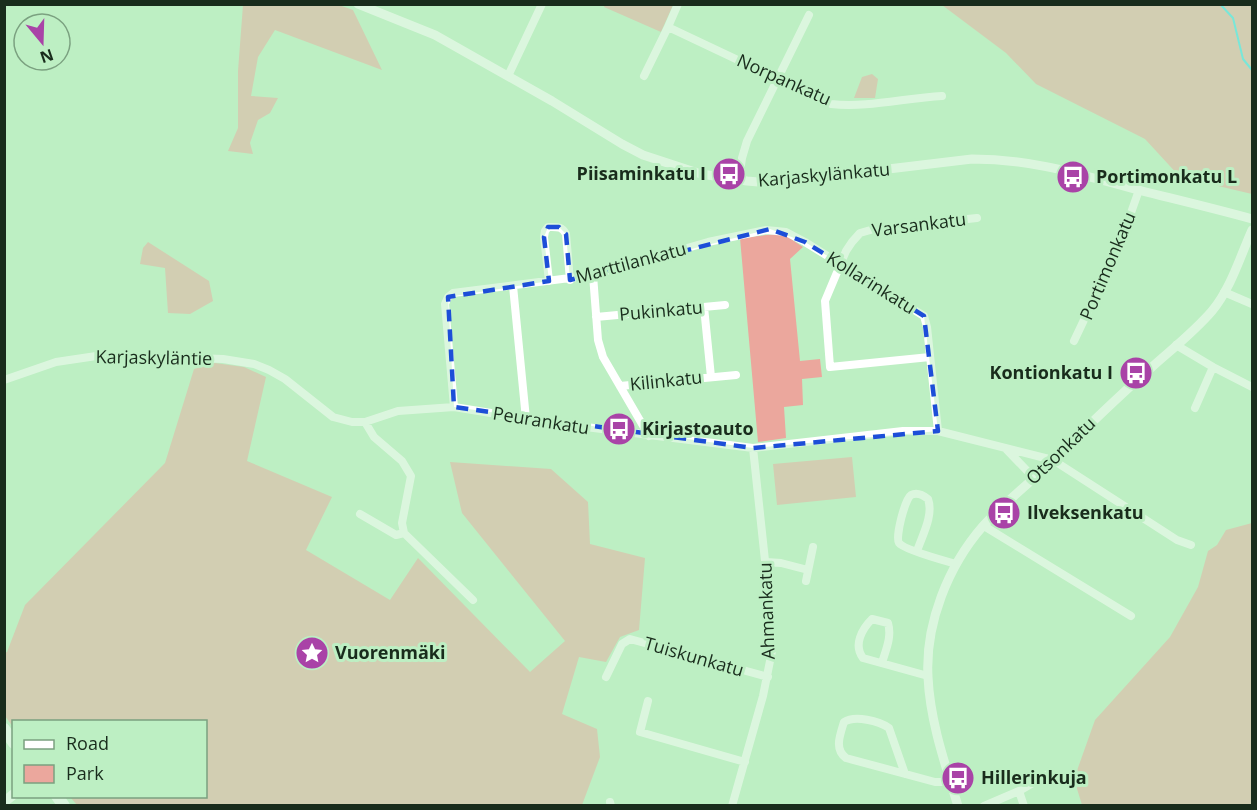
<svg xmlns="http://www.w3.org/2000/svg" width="1257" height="810" font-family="'Open Sans',sans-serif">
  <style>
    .green { fill: #eba79d }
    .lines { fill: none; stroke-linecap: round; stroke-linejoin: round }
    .stream { stroke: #24ddf4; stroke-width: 2 }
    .minor { stroke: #fff; stroke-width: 8 }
    .tertiary { stroke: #fff; stroke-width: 9 }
    .secondary { stroke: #fff; stroke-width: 10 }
    .primary { stroke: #fff; stroke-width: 12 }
    .marked { fill: none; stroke: #1d4ed8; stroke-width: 4.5; stroke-dasharray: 12 8; stroke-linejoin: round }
    .labels { text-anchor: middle; stroke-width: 6; stroke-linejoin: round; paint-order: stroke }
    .street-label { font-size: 18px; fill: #192c1c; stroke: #bdefc3 }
    .poi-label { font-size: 18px; font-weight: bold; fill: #192c1c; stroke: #bdefc3; text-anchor: start }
  </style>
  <rect width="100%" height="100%" fill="#bdefc3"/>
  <path class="green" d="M 605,4 L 673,4 L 673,5 L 661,32 L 604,7 Z
    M 243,5 L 339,5 L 353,10 L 382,70 L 275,30 L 258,57 L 251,96 L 278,98 L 270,113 L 258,120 L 250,143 L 253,154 L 228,151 L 238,128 L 238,71 Z
    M 942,5 L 1252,5 L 1252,194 L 1180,177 L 1145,139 L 1036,84 L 1006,53 Z
    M 872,74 L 878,79 L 875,98 L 854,98 L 862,77 Z
    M 777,234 L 788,237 L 803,247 L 790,259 L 800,361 L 820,359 L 822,377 L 802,379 L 803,405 L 784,407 L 786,438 L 758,442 L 740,238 Z
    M 148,242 L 209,281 L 213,301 L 190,314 L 168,313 L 165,268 L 140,264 L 143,248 Z
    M 215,363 L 244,367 L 266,377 L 247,461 L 332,497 L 306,550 L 390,600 L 418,558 L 530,672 L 565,641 L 462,513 L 450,462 L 551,469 L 588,502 L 590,544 L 645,558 L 639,630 L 620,637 L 606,662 L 579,657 L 562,714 L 597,729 L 600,757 L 582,805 L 78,806 L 70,797 L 206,796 L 206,722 L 14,722 L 13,727 L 5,716 L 4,653 L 7,652 L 25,605 L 165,463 L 194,369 Z
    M 852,457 L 856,497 L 777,505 L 773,464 Z
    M 1252,523 L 1252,805 L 1082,805 L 1074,779 L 1095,720 L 1170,637 L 1198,587 L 1208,551 L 1217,545 L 1226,530 Z"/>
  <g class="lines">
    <path class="stream" d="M 1220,4 L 1233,18 L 1243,59 L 1252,70"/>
    <path class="minor" d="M 678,4 L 668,27 L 831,104 C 867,108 905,98 942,96
      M 508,76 L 542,4
      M 644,76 L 668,27
      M 739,180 L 742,158 L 747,141 L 809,15
      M 593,275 L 598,340 L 603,357 L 649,436
      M 549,281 L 544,237 L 545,231 L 548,227 C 557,227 562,226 566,234 L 570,280
      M 513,286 L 526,419
      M 1224,292 L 1252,304
      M 704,307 L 711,377
      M 596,317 L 725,305
      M 1074,341 L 1120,244 L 1139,190
      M 1176,345 L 1213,367 L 1252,387
      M 930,357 L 830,367 L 825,301 L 846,251 L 852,242 L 860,233 L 874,229 L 977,218
      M 4,380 L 56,362 L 103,355 L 223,359 L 254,364 L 269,370 L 285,379 L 333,417 L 352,422 L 365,422 L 398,411 L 454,407 L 546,422 L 753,448 L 903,431 L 938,431 L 1053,460 L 1177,540 L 1191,545
      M 620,386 L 736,375
      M 454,407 L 445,304 L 448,297 L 453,293 L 593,275 L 708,242 L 766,230 L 786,232 L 805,242 L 924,316 L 927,327 L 938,431
      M 1195,408 L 1213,367
      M 365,422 L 374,437 L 402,461 L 411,476 L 402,523 L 404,533 L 473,600
      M 1006,449 L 1034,478
      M 360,514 L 396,535 L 404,533
      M 984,526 L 1131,616
      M 917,551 C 922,536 934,515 928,499 C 923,495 917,492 911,495 C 905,499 895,537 899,543 C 904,550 946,561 956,564
      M 766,562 L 781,563 L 808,570
      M 806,581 L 813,547
      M 882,663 C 886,649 892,637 888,623 L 872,619 C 862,629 853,645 863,658 L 928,676
      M 606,677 L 622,644 L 630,639 L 768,677
      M 648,701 L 640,732 L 745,762
      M 905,774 L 889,728 C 879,721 855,715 844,722 C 840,735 834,749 846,758 L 935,782 L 951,782
      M 1019,791 L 1050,773
      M 610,802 L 611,806
      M 732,806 L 763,696 L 772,651 L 771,617 L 753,448
      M 984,806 L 1019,791 L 1024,806"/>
    <path class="tertiary" d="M 358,4 L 435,35 L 552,101 L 622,144 L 643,155 L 701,174 L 747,181 L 771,183 L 972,159 C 1034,159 1082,175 1142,191 C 1178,200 1216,209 1252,219
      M 958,806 C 945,764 930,721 928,677 C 925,624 948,566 983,526 C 1002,505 1025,487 1046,467 C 1081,433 1115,399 1152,367 C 1172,349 1194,332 1212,311 C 1231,288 1240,257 1252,230"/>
    <path class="secondary" d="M 4,802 L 14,794"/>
    <path class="primary" d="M 4,729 L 14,743
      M 57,796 L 64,806"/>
  </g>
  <path d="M0 0H1257V810H0ZM 548,227 L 559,227 L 566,234 L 570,280 L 770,229 L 805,242 L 924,316 L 938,431 L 753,448 L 454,407 L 448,297 L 549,281 L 544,237 Z" fill="#bdefc3" fill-opacity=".55" fill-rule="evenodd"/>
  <path class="marked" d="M 548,227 L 559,227 L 566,234 L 570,280 L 770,229 L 805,242 L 924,316 L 938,431 L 753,448 L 454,407 L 448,297 L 549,281 L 544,237 Z"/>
  <defs>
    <symbol id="bus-disc" viewBox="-11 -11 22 22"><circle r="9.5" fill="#a943a7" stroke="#bdefc3"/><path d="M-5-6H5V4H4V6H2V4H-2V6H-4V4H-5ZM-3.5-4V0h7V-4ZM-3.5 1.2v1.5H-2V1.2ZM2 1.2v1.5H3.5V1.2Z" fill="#fff"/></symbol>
    <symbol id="sight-disc" viewBox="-11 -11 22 22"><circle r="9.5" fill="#a943a7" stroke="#bdefc3"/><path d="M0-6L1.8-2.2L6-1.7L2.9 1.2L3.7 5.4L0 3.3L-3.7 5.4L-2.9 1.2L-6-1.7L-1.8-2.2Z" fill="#fff"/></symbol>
  </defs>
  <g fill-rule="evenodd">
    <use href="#bus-disc" x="710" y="155" width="38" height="38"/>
    <use href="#bus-disc" x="1054" y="158" width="38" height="38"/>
    <use href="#bus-disc" x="1117" y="354" width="38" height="38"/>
    <use href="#bus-disc" x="600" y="410" width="38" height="38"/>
    <use href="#bus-disc" x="985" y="494" width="38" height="38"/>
    <use href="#sight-disc" x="293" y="634" width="38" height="38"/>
    <use href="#bus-disc" x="939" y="759" width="38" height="38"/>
  </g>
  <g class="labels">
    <g class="street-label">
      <text transform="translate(784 80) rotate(24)" y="6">Norpankatu</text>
      <text transform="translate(824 175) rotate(-5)" y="6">Karjaskylänkatu</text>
      <text transform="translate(919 225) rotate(-7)" y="6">Varsankatu</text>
      <text transform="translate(631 263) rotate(-15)" y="6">Marttilankatu</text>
      <text transform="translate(1108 266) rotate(-67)" y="6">Portimonkatu</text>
      <text transform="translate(871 283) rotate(32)" y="6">Kollarinkatu</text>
      <text transform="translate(661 311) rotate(-5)" y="6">Pukinkatu</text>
      <text transform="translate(154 358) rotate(1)" y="6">Karjaskyläntie</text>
      <text transform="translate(666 381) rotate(-6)" y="6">Kilinkatu</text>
      <text transform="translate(541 421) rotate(9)" y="6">Peurankatu</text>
      <text transform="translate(1061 451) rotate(-44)" y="6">Otsonkatu</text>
      <text transform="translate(767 611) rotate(-92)" y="6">Ahmankatu</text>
      <text transform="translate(694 657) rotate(16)" y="6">Tuiskunkatu</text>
    </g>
    <g class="poi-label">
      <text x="706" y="180" text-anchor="end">Piisaminkatu I</text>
      <text x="1096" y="183">Portimonkatu L</text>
      <text x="1113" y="379" text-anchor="end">Kontionkatu I</text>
      <text x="642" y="435">Kirjastoauto</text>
      <text x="1027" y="519">Ilveksenkatu</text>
      <text x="335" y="659">Vuorenmäki</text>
      <text x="981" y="784">Hillerinkuja</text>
    </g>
  </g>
  <rect width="1257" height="810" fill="none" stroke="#192c1c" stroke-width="12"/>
  <rect x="12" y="720" width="195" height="78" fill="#bdefc3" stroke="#7ba180" stroke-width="1.5"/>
  <rect x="24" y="740" width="30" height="9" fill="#ffffff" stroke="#7ba180" stroke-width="1.5"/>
  <text x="66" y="750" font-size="18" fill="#192c1c">Road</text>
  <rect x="24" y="765" width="30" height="18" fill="#eba79d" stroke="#7ba180" stroke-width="1.5"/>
  <text x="66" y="780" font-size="18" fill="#192c1c">Park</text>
  <g transform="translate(42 42) rotate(161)"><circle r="28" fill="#bdefc3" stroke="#7ba180" stroke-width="1.5"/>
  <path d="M0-4.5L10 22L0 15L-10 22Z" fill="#a943a7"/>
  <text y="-9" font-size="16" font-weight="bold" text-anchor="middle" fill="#192c1c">N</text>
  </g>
</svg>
